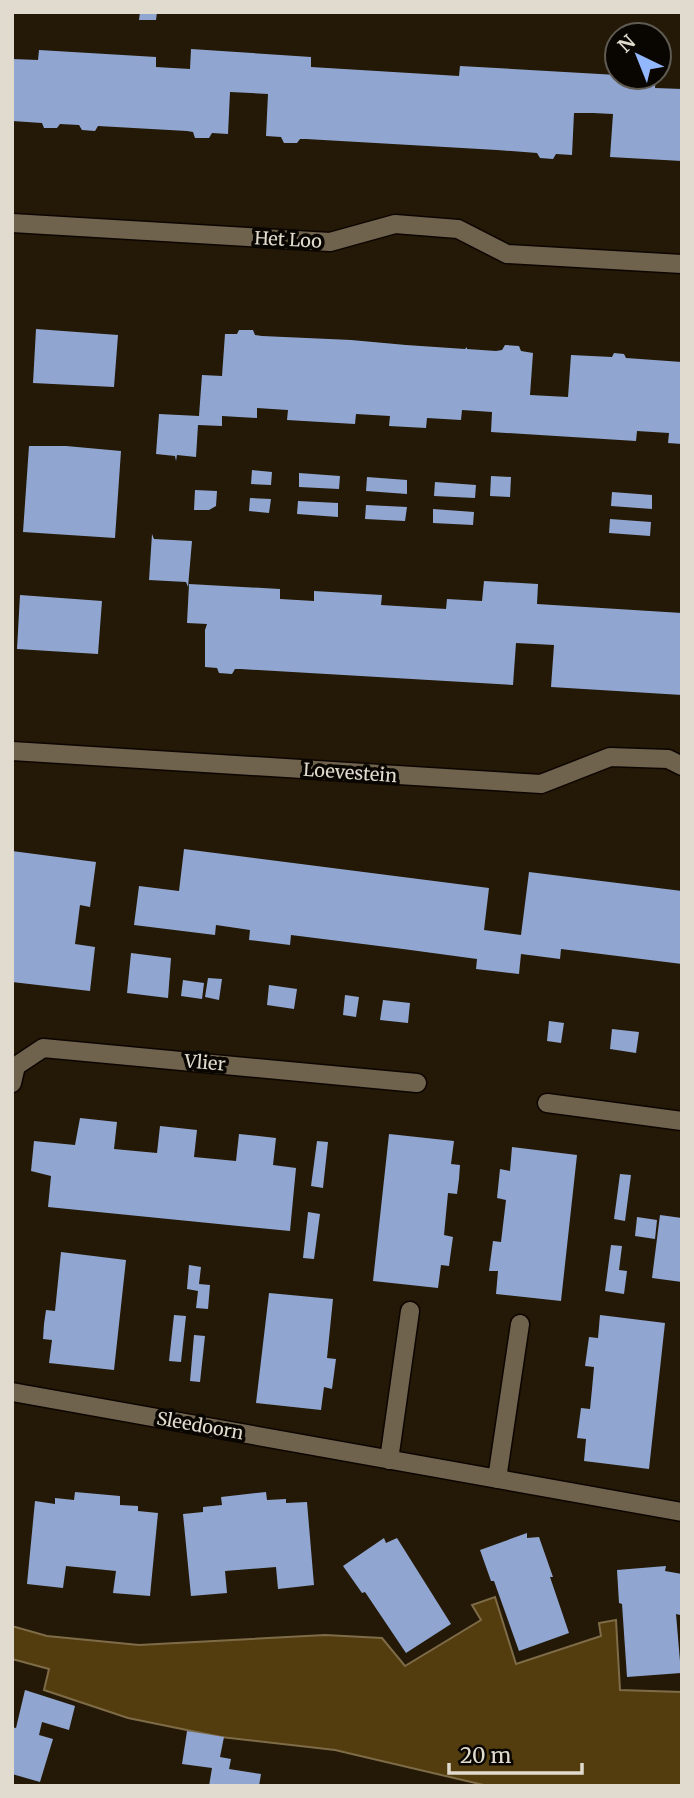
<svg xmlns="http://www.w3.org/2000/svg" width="694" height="1798" font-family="Merriweather,serif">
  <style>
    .water { fill: #533d0f; stroke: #7e6c48; stroke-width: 2 }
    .building { fill: #90a6d1 }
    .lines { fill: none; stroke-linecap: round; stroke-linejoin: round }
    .street-casing { stroke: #0d0500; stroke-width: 21 }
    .street { stroke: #6f634e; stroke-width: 18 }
    .labels { text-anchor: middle; stroke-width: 7; stroke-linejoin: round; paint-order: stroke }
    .street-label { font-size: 18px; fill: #e1dace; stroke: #090601 }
  </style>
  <rect width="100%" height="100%" fill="#241906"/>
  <path class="water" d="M 495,1597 L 516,1664 L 601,1636 L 599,1623 L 616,1620 L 620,1690 L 682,1692 L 682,1786 L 488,1786 L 335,1750 L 221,1737 L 128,1718 L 44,1690 L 49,1669 L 12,1659 L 12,1626 L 47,1636 L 139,1645 L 325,1635 L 382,1638 L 405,1666 L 481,1620 L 472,1605 Z"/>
  <path class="building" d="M 140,12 L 157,12 L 156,20 L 139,20 Z
    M 191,49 L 311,57 L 311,67 L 459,76 L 460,66 L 617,75 L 617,77 L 656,77 L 655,88 L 682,89 L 682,161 L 610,157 L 613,114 L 593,113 L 574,113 L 572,155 L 556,154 L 553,159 L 540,158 L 537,153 L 497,150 L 306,139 L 300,139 L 297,143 L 284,143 L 281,137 L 266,136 L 268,94 L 230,92 L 228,134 L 212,133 L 209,138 L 195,138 L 193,132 L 187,131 L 98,126 L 95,131 L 82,130 L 79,125 L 60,124 L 57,128 L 44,128 L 42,123 L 12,121 L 12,59 L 38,60 L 39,50 L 156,57 L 156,67 L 190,69 Z
    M 36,329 L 118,335 L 114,387 L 33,383 Z
    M 239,330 L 253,330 L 255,335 L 262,336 L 351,340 L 406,345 L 465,349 L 467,347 L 467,349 L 496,351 L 502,350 L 505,345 L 519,346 L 521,351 L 533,353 L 530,395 L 568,397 L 571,355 L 612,357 L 614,353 L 624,354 L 626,358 L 682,362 L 682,444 L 668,443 L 669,433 L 637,431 L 636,441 L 491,432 L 492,412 L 462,410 L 461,420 L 427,418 L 426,428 L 389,426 L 390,416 L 356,414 L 355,424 L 287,420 L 288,410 L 257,408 L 257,418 L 222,416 L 222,426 L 198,425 L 196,457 L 177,455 L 176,461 L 175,456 L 156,454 L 159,414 L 199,416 L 202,375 L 222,376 L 225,334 L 237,334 Z
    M 29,446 L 66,446 L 121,451 L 115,538 L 23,532 Z
    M 252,470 L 272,472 L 271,485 L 251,484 Z
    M 299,473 L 340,476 L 339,489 L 299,487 Z
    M 491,476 L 511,477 L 510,497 L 490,496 Z
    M 367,477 L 407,480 L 407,494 L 366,491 Z
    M 435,482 L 476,485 L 475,498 L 434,496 Z
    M 195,490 L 217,491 L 216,506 L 209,510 L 194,510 Z
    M 612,492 L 652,495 L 652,509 L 611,506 Z
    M 250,498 L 271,499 L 269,513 L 249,511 Z
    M 298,501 L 338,503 L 338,517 L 297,514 Z
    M 366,505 L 407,507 L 405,521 L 365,519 Z
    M 433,509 L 474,512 L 473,525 L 433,523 Z
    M 610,519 L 651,522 L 650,536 L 609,533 Z
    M 152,534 L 154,539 L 192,541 L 188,587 L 186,582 L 149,580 Z
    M 484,581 L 538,584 L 537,604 L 682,613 L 682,695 L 551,687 L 554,645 L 516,643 L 513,685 L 241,669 L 235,669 L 232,674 L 219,673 L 217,668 L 205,667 L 205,630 L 207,624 L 187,623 L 189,584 L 280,589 L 280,599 L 314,601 L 314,591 L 382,595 L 381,605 L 446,609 L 447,599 L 482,601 Z
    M 20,595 L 102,601 L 98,654 L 17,649 Z
    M 184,849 L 489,888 L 484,930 L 521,935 L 529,872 L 682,891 L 682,964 L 561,949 L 560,959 L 521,954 L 519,974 L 476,969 L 477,959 L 403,949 L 291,935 L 290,945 L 249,940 L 250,930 L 216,925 L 215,935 L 134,925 L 139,886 L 179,891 Z
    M 12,851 L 96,862 L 90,907 L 80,905 L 75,944 L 95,947 L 90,991 L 12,982 Z
    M 131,953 L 171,958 L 168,998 L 127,993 Z
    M 208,978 L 222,979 L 219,1000 L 205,997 Z
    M 183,980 L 204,983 L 202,999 L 181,996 Z
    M 269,985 L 297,989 L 294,1009 L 267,1005 Z
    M 345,995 L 359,997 L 356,1017 L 343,1015 Z
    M 383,1000 L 410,1003 L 408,1023 L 380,1020 Z
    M 549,1021 L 564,1023 L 561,1043 L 547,1041 Z
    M 612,1029 L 639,1032 L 636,1053 L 610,1049 Z
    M 80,1118 L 117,1122 L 114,1149 L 157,1153 L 160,1126 L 197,1130 L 194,1157 L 236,1161 L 239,1134 L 276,1138 L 273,1165 L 296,1168 L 290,1231 L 48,1207 L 51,1176 L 31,1171 L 34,1141 L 75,1145 Z
    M 389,1134 L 454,1141 L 451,1164 L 460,1165 L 459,1179 L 457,1194 L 448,1193 L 444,1235 L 453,1237 L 451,1251 L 449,1266 L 441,1265 L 438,1288 L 373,1281 Z
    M 317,1141 L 328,1142 L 323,1188 L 311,1186 Z
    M 512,1147 L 577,1155 L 561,1301 L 496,1294 L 498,1271 L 489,1271 L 493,1241 L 501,1242 L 506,1200 L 497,1198 L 500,1169 L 510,1171 Z
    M 620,1174 L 631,1175 L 625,1221 L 614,1219 Z
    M 308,1212 L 320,1214 L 314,1259 L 303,1258 Z
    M 660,1215 L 682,1218 L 682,1282 L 652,1278 Z
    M 637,1217 L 657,1220 L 655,1239 L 635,1236 Z
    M 611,1245 L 622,1246 L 619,1270 L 627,1271 L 624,1294 L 605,1291 Z
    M 61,1252 L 126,1260 L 114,1370 L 49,1363 L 52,1340 L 43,1339 L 44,1324 L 46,1310 L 55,1311 Z
    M 189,1265 L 201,1267 L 199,1284 L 210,1285 L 208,1309 L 196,1308 L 198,1291 L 187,1289 Z
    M 269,1293 L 333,1299 L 327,1358 L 336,1359 L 332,1389 L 324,1387 L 321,1410 L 256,1403 Z
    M 174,1315 L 186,1316 L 181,1362 L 169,1361 Z
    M 600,1315 L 665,1323 L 649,1469 L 584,1461 L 586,1439 L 577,1438 L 581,1408 L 590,1409 L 592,1389 L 594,1367 L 585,1366 L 589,1337 L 598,1338 Z
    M 194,1335 L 205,1336 L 200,1382 L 190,1381 Z
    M 75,1492 L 120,1496 L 120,1505 L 138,1506 L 138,1511 L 158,1513 L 150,1596 L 113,1593 L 116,1571 L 66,1566 L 63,1588 L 27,1584 L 35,1501 L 55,1504 L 55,1498 L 74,1500 Z
    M 266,1492 L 267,1500 L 286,1499 L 286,1503 L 307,1502 L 314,1585 L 278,1589 L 276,1567 L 225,1571 L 227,1593 L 191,1596 L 183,1514 L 203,1512 L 203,1507 L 222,1505 L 221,1497 Z
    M 527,1533 L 527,1538 L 539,1537 L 553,1577 L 550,1577 L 569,1633 L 519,1651 L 494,1581 L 491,1581 L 480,1550 Z
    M 384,1538 L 386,1543 L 397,1538 L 451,1624 L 406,1653 L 365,1592 L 362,1593 L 343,1566 Z
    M 666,1566 L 665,1571 L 682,1574 L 682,1605 L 680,1604 L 680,1615 L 676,1614 L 681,1673 L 627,1677 L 622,1604 L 619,1603 L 617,1570 Z
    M 25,1690 L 75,1706 L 69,1730 L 42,1722 L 39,1735 L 53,1739 L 40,1782 L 12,1774 L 12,1727 L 16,1728 Z
    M 187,1731 L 224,1737 L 220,1757 L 231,1759 L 229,1769 L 261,1774 L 259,1786 L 209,1786 L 212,1768 L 182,1764 Z"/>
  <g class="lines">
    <defs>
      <path id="street" d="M 12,223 L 330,242 L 395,224 L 458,229 L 507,254 L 682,264
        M 12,751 L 541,784 L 610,757 L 668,759 L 682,766
        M 12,1083 L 16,1066 L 43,1048 L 417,1083
        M 547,1103 L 682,1121
        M 12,1392 L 682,1512
        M 389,1460 L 410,1311
        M 497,1479 L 520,1324"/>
    </defs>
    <use href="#street" class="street-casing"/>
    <use href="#street" class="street"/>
  </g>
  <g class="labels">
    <g class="street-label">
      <text transform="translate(288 240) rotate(3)" y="6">Het Loo</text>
      <text transform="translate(350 773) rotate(4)" y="6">Loevestein</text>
      <text transform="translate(205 1063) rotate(5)" y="6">Vlier</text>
      <text transform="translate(200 1426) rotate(10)" y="6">Sleedoorn</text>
    </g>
  </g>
  <rect width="694" height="1798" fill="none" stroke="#e1dace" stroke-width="28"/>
  <g transform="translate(638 56) rotate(317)"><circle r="33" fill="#090601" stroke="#5f5b53" stroke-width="2"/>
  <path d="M0-5L12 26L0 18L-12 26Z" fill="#93b7fd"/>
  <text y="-10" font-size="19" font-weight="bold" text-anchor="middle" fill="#e1dace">N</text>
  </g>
  <path d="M449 1763v10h133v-10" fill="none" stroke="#e1dace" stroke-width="3.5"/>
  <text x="460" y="1763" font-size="21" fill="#e1dace" stroke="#090601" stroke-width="5" paint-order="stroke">20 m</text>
</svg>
